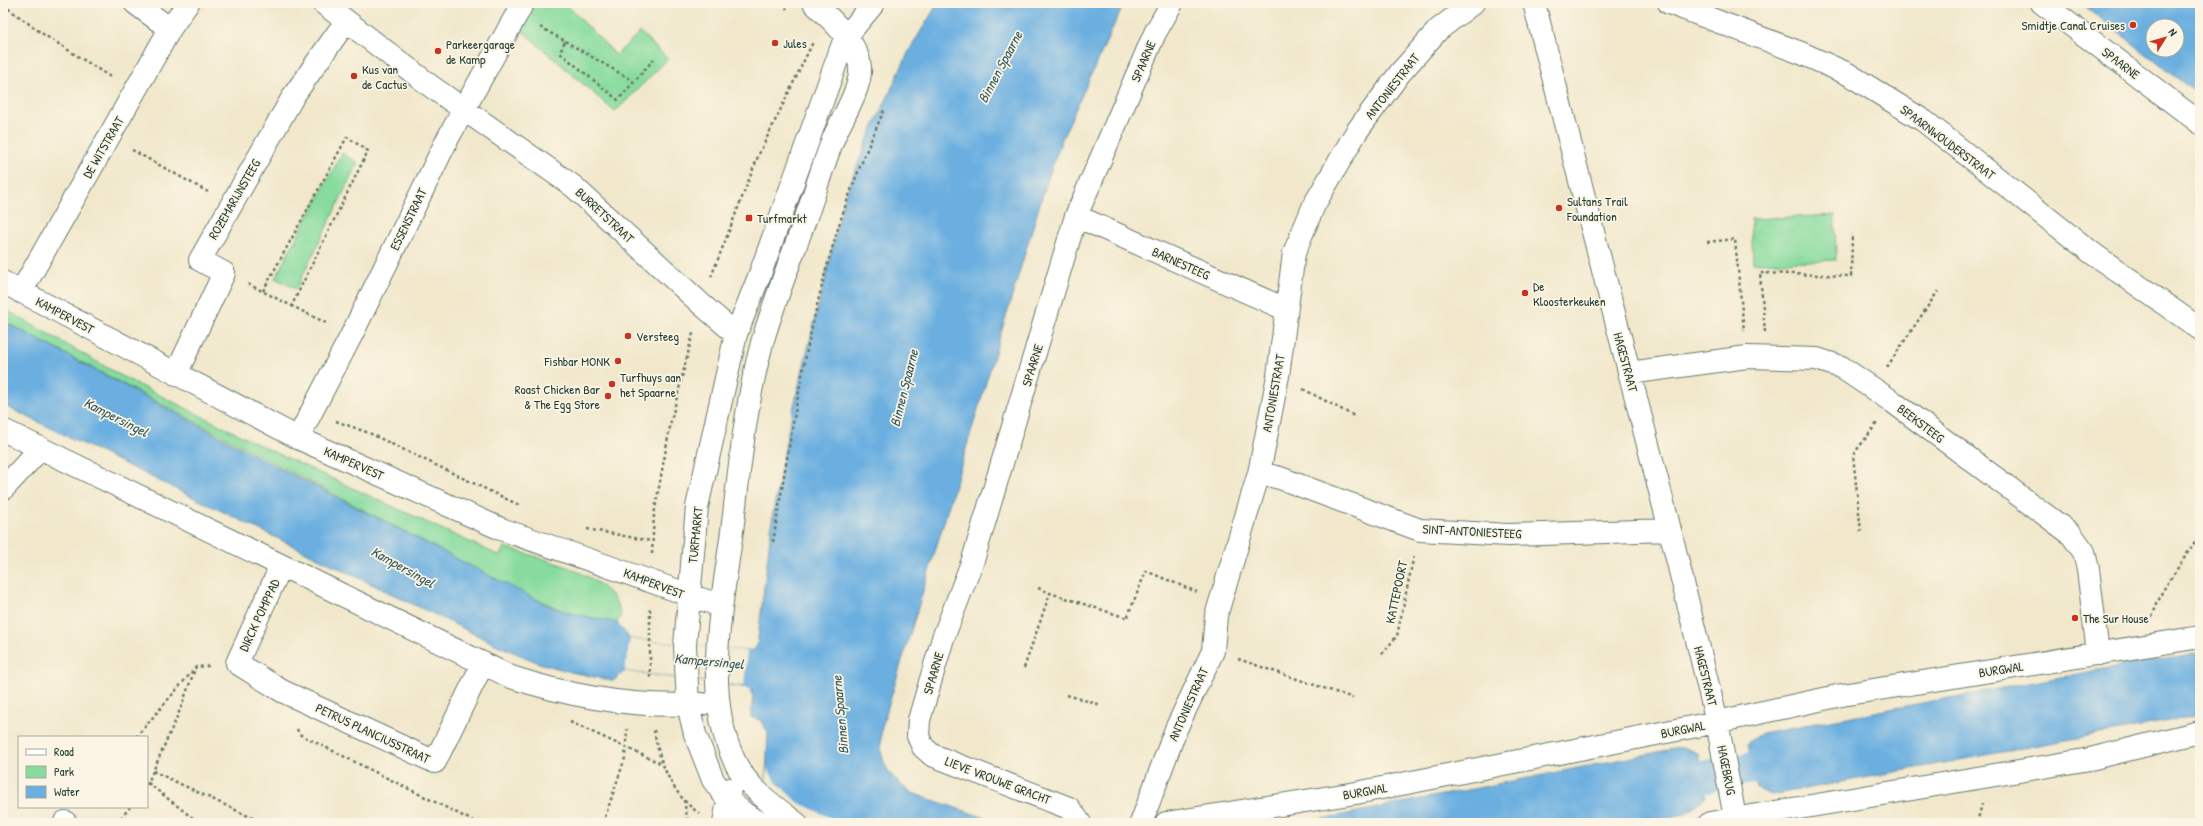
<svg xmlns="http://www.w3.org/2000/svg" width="2203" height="826" font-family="'Patrick Hand',sans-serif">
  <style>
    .green { fill: #86db9d; stroke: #528c68 }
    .water { fill: #6aafe0; stroke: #44768a; fill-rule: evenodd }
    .pier { fill: #f1e8cc }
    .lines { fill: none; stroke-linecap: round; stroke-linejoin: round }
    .canal { stroke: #6aafe0; stroke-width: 32 }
    .minor-casing { stroke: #687969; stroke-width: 24 }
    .path { stroke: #687969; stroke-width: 2.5; stroke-dasharray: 3 3; stroke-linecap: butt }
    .minor { stroke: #fff; stroke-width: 22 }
    .poi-dot { fill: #c8321e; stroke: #fcf5e5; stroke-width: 1.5 }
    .labels { text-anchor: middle; stroke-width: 3.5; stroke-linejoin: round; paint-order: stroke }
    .poi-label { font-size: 13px; fill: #1f3d34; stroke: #fcf5e5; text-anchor: start }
    .street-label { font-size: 13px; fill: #1f3d34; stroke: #fcf5e5 }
    .water-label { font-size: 14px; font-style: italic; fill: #325a5f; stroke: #fcf5e5 }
  </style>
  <rect width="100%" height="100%" fill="#fcf5e5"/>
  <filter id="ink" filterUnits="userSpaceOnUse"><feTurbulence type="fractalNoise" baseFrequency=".025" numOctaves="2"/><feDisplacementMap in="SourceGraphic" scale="8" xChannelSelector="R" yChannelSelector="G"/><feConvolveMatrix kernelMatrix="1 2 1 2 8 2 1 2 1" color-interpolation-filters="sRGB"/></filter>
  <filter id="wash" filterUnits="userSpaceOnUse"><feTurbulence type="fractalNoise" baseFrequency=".012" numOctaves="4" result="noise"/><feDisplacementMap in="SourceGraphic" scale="16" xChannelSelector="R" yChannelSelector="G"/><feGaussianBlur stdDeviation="0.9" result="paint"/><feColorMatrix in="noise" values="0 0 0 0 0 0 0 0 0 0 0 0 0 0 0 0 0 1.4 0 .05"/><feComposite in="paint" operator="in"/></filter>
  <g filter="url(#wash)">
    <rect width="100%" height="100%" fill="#f1e8cc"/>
    <path class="green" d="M 534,3 L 565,3 L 616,55 L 640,32 L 668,59 L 615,112 L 520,29 Z
      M 342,153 L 358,163 L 296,289 L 275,278 Z
      M 1835,215 L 1836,260 L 1753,263 L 1751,219 Z
      M 3,308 L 127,379 L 268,449 L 500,556 L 504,547 C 538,558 589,568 612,596 C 617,601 618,609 621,615 L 617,623 L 566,612 L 520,592 L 3,321 Z"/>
    <path class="water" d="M 938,3 L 1124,3 L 1062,139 L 1045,187 L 882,727 C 878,760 885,774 912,793 L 1000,823 L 764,823 L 768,732 L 760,720 L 751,717 L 753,694 L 749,688 L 625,671 L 613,681 L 571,672 L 539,663 L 497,645 L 3,405 L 3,321 L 262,459 L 547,605 L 566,612 L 617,623 L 630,639 L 747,651 L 753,650 L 757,646 L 773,513 L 789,426 L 844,199 L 866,143 L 910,49 Z
      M 2081,3 L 2200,3 L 2200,96 ZM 2153,26 L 2177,26 L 2177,50 L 2153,50 Z
      M 2200,654 L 2200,715 L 1772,795 L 1756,789 L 1748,743 L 1762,733 L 2125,665 Z
      M 1683,747 L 1698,753 L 1706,797 L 1685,814 L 1638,823 L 1302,823 Z"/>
    <path class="pier" d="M 630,639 L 747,651 L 744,686 L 625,671 Z
      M 767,768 L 775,781 L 797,802 L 842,823 L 764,823 Z"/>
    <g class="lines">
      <path class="canal" d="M 1660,785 L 1795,760"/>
    </g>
  </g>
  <g filter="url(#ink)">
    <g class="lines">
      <defs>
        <path id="minor" d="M 135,3 L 170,29
          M 323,3 L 432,87 L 573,186 L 701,304 L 736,334
          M 1534,3 L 1670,530 L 1717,722 L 1736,823
          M 1669,3 L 1801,53 L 1848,74 L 1924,121 L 2092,253 L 2200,329
          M 2042,3 L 2200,123
          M 1076,216 L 1285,309
          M 3,282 L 298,438 L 501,529 L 721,606
          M 21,292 L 170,29 L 188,3
          M 1629,373 L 1747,357 L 1817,359 L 1841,367 L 1893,402 L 2071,534 L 2084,552 L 2088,569 L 2098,654
          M 176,374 L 224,273 L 200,260 L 294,95 L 346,21
          M 3,430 L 511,677 C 572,697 638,708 702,704
          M 298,438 L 351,336 L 448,138 L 523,3
          M 1259,473 L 1280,478 L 1420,530 L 1508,535 L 1670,530
          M 3,489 L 40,449
          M 281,566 L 237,663 L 282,691 L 435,762 L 483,663
          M 65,822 L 66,823
          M 724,823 L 730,789
          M 761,823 L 745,814 L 727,799 L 713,780 L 695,734 L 688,705 L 685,645 L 697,507 L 736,334 L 760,274 L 845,38 L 874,3
          M 796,823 C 774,806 749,789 736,764 C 700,694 724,598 733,523 C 740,463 746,402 762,343 C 776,295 796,247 812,200 C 819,179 826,157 834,137 C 842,118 862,87 860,67 C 858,42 831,20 814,3
          M 1080,823 L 1069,808 L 932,755 L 923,747 L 918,736 L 919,720 L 943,638 L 973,560 L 1076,216 L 1155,33 L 1172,3
          M 1141,823 L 1176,729 L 1213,651 L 1216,616 L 1259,473 L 1278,376 L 1294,253 L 1314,205 L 1357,131 L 1400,73 L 1438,30 L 1473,3
          M 1166,823 L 1356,793 L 1717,722 L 1842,695 L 2200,637
          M 1710,823 L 2090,759 L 2200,732"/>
      </defs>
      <use href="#minor" class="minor-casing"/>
      <path class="path" d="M 782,3 L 787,9
        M 3,5 L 43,34 L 112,78
        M 540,27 L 565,41 L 560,53 L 618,100 L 654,59
        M 565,41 L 633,81
        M 132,150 L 208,192
        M 1707,242 L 1735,239 L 1744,331
        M 711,277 L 759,154 L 813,42
        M 248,284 L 328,324
        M 263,291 L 347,137 L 368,151 L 292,305
        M 1765,332 L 1760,273 L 1851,276 L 1852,234
        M 1887,367 L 1938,291
        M 1303,389 L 1356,417
        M 336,421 L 369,433 L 519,505
        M 587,529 L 651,541
        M 1861,532 L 1853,455 L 1877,423
        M 773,542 C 790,442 805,339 834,242 C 847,196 866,151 885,108
        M 652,554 L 654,515 L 671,421 L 693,333
        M 1038,588 L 1050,593
        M 2152,617 L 2162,592 L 2200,534
        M 1382,654 L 1397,636 L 1414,555
        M 1238,659 L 1353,698
        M 1024,668 L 1050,593 L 1127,618 L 1146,571 L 1197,592
        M 650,678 L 650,609
        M 1067,695 L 1101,705
        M 570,722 L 662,764
        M 297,729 L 299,734 L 477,823
        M 654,730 C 659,762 672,795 699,813
        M 136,737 L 196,667 L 210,666
        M 153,771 L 263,823
        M 148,783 L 199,823
        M 147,785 L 180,710 L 195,669
        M 684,800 L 688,823
        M 117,823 L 130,807
        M 603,823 L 625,758 L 627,729
        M 1977,823 L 1982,804"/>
      <use href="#minor" class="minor"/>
    </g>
  </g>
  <g class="poi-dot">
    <circle cx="2133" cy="25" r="4"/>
    <circle cx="775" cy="43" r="4"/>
    <circle cx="438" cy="51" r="4"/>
    <circle cx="354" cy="76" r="4"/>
    <circle cx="1559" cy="208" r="4"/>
    <rect x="745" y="214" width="8" height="8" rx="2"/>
    <circle cx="1525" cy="293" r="4"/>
    <circle cx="628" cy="336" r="4"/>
    <circle cx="618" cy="361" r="4"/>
    <circle cx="612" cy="384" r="4"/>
    <circle cx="608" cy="396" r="4"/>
    <circle cx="2075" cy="618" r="4"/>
  </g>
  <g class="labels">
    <g class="poi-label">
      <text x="2125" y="30" text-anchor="end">Smidtje Canal Cruises</text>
      <text x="783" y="48">Jules</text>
      <text x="446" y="49">Parkeergarage<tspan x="446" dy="15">de Kamp</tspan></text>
      <text x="362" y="74">Kus van<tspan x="362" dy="15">de Cactus</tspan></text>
      <text x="1567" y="206">Sultans Trail<tspan x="1567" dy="15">Foundation</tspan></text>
      <text x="757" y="223">Turfmarkt</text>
      <text x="1533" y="291">De<tspan x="1533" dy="15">Kloosterkeuken</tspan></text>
      <text x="636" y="341">Versteeg</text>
      <text x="610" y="366" text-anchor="end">Fishbar MONK</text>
      <text x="620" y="382">Turfhuys aan<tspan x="620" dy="15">het Spaarne</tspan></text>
      <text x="600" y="394" text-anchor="end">Roast Chicken Bar<tspan x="600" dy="15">&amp; The Egg Store</tspan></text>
      <text x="2083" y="623">The Sur House</text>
    </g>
    <g class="street-label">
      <text transform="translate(1143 61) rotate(-67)" y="5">SPAARNE</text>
      <text transform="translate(2121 63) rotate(37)" y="5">SPAARNE</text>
      <text transform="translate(1392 86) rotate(-52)" y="5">ANTONIESTRAAT</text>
      <text transform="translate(1948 142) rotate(37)" y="5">SPAARNWOUDERSTRAAT</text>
      <text transform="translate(103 147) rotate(-60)" y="5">DE WITSTRAAT</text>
      <text transform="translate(234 199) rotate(-60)" y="5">ROZEMARIJNSTEEG</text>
      <text transform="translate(605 215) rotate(43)" y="5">BURRETSTRAAT</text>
      <text transform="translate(408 219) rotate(-64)" y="5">ESSENSTRAAT</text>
      <text transform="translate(1181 263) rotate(24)" y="5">BARNESTEEG</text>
      <text transform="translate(65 315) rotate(28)" y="5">KAMPERVEST</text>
      <text transform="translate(1626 362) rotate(75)" y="5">HAGESTRAAT</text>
      <text transform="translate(1032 365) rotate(-73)" y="5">SPAARNE</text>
      <text transform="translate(1273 393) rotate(-80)" y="5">ANTONIESTRAAT</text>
      <text transform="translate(1921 423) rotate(37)" y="5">BEEKSTEEG</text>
      <text transform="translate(354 463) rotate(24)" y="5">KAMPERVEST</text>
      <text transform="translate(1472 531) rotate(3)" y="5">SINT-ANTONIESTEEG</text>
      <text transform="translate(695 535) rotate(-84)" y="5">TURFMARKT</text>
      <text transform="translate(654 583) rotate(21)" y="5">KAMPERVEST</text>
      <text transform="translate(1396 592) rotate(-78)" y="5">KATTEPOORT</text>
      <text transform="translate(259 615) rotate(-65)" y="5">DIRCK POMPPAD</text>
      <text transform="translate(2001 669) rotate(-9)" y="5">BURGWAL</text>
      <text transform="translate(933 673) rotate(-74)" y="5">SPAARNE</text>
      <text transform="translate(1706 676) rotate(76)" y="5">HAGESTRAAT</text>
      <text transform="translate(1188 704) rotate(-66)" y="5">ANTONIESTRAAT</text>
      <text transform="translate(1683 729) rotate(-11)" y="5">BURGWAL</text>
      <text transform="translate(373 733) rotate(25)" y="5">PETRUS PLANCIUSSTRAAT</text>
      <text transform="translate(1727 770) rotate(79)" y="5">HAGEBRUG</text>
      <text transform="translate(998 780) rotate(21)" y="5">LIEVE VROUWE GRACHT</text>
      <text transform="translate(1365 791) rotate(-10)" y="5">BURGWAL</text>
    </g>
    <g class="water-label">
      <text transform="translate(1000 67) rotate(-62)" y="5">Binnen Spaarne</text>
      <text transform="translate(904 388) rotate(-76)" y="5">Binnen Spaarne</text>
      <text transform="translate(116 417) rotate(27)" y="5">Kampersingel</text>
      <text transform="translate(403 567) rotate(29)" y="5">Kampersingel</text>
      <text transform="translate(709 661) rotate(5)" y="5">Kampersingel</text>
      <text transform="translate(840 715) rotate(-95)" y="5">Binnen Spaarne</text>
    </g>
  </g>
  <rect width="2203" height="826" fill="none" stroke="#fcf5e5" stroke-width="16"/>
  <rect x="18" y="736" width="130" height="72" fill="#fcf5e5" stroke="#a4ab9e"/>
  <rect x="26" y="749" width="20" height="6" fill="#ffffff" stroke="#a4ab9e"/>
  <text x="54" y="756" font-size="12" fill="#1f3d34">Road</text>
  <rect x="26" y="766" width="20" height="12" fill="#86db9d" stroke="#a4ab9e"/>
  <text x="54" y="776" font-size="12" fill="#1f3d34">Park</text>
  <rect x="26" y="786" width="20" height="12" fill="#6aafe0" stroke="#a4ab9e"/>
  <text x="54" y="796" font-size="12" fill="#1f3d34">Water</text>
  <g transform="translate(2165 38) rotate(53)"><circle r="19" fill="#fcf5e5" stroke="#a4ab9e"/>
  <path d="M0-3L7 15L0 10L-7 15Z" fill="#c8321e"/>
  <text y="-6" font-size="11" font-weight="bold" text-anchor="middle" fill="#1f3d34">N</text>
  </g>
</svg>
